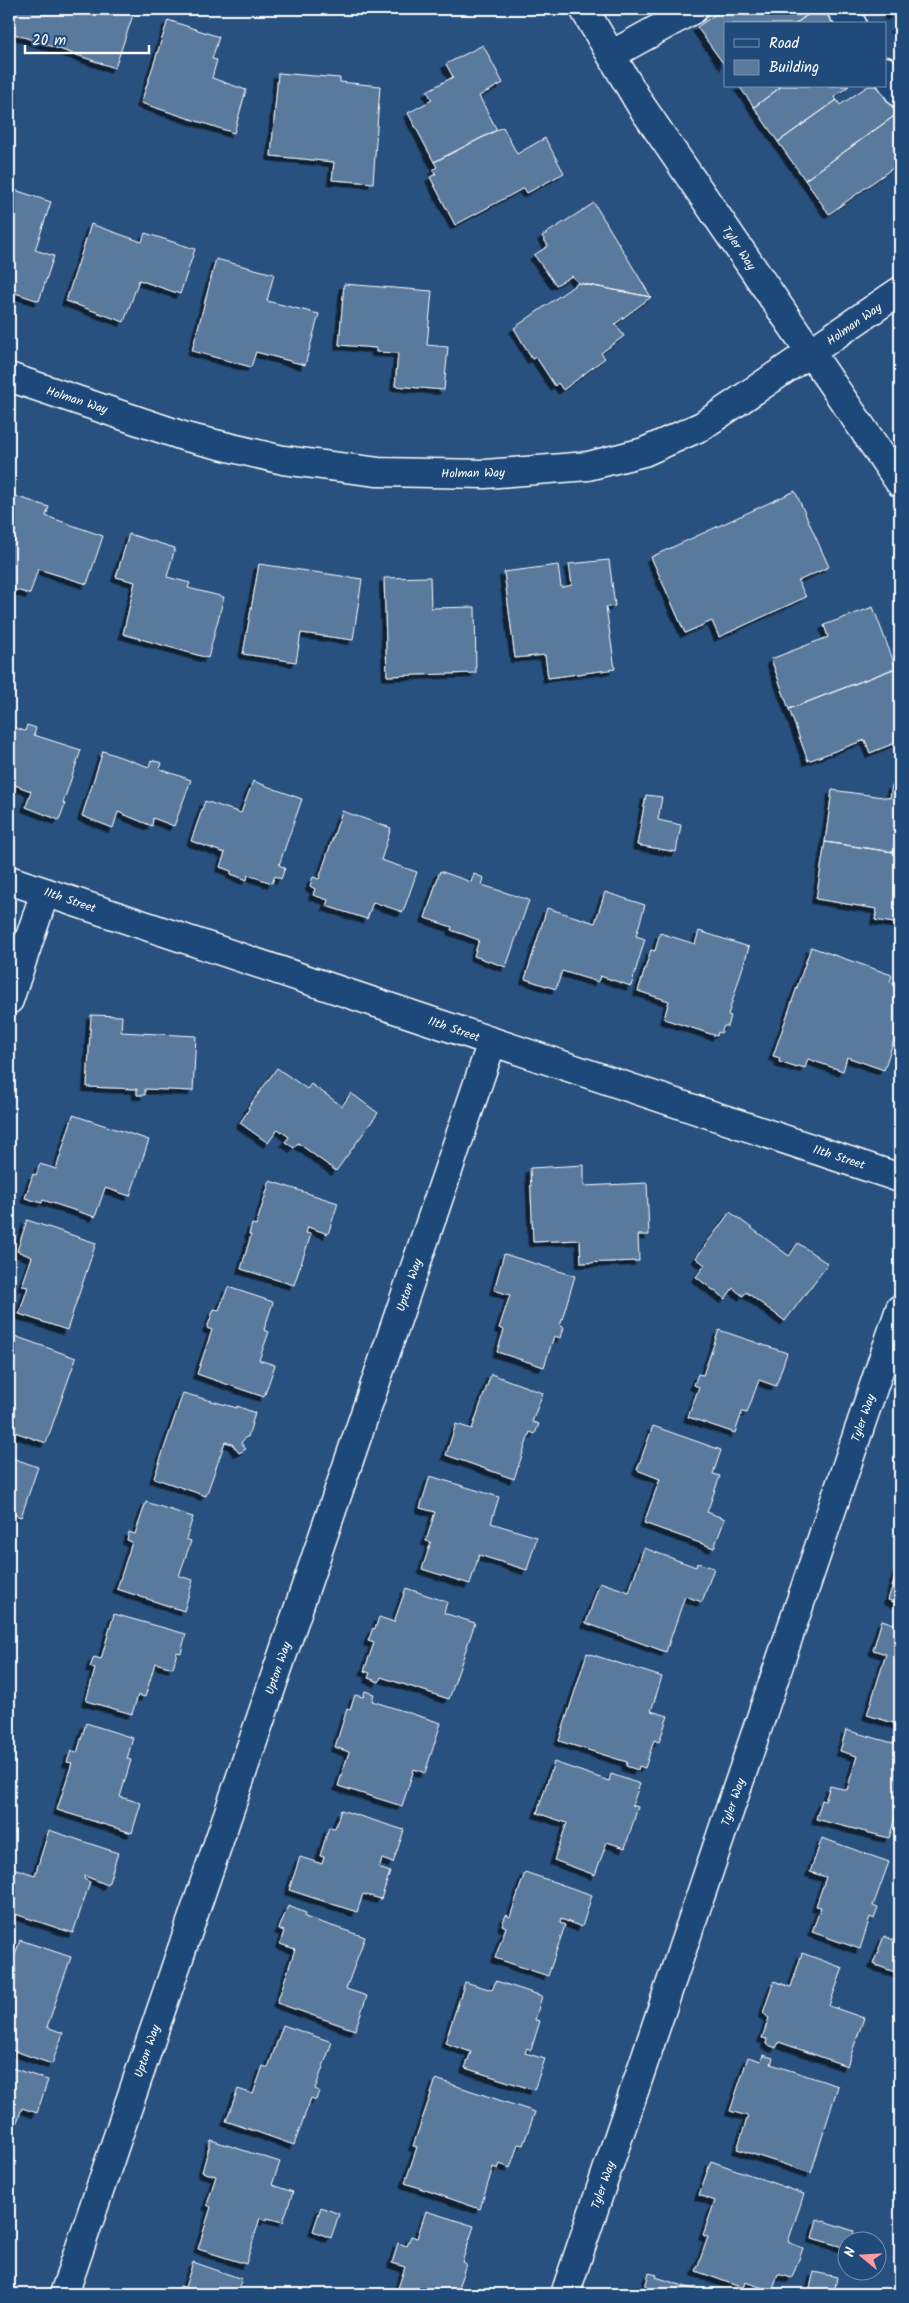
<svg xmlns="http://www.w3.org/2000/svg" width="909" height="2303" font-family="Kalam,sans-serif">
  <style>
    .building { fill: #5a7a9d; stroke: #fff; filter: url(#shadow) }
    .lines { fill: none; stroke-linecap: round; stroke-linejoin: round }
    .minor-casing { stroke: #fff; stroke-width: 31 }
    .minor { stroke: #1f4a7a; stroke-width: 28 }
    .labels { text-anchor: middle; stroke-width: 4.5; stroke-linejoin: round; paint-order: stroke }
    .street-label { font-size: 12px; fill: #fff; stroke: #1f4a7a }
  </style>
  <defs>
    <filter id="shadow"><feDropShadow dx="-4.5" dy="4.5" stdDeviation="0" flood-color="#0009"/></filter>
  </defs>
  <rect width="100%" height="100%" fill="#28517f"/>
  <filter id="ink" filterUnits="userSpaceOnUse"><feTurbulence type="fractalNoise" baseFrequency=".02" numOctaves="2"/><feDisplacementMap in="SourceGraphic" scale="10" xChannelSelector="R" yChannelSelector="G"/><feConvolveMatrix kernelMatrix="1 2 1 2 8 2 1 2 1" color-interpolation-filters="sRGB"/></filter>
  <g filter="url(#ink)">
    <path class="building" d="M 12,9 L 135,9 L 115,68 L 9,32 L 9,18 Z
      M 723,9 L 816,9 L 795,24 L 725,24 L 725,66 L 697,27 Z
      M 816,9 L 827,9 L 838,24 L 795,24 Z
      M 886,9 L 900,9 L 891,16 Z
      M 168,20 L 219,37 L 212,59 L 217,60 L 212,78 L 246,90 L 234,133 L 141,103 Z
      M 900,23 L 900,36 L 894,27 Z
      M 483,45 L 503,83 L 479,96 L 497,130 L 434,162 L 408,113 L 432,100 L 427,91 L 453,77 L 446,64 Z
      M 278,73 L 340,78 L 340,82 L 380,86 L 373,183 L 332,180 L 334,162 L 271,156 Z
      M 739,86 L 782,86 L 754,107 Z
      M 782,86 L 849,86 L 834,97 L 837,100 L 778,142 L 754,107 Z
      M 868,86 L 878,86 L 897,114 L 805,180 L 778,142 L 837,100 L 840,105 Z
      M 897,114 L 900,118 L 900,163 L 829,214 L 805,180 Z
      M 503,127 L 517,154 L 545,138 L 564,173 L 527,193 L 524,188 L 455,225 L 430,177 L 436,174 L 433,170 L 437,167 L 434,162 Z
      M 9,188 L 51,202 L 35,250 L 54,256 L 39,301 L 9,291 Z
      M 594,203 L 605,221 L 651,297 L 578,283 L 572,276 L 556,285 L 534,255 L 548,246 L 542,236 Z
      M 91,224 L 142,242 L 145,233 L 195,249 L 180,294 L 139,280 L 124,322 L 66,301 Z
      M 216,259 L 274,274 L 267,301 L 319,314 L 305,365 L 256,352 L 251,367 L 192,351 Z
      M 578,283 L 651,297 L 615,324 L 624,336 L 601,353 L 605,358 L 563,390 L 558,383 L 555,386 L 536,357 L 532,359 L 514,328 Z
      M 344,284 L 432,291 L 427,345 L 448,347 L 444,390 L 395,386 L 398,353 L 376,352 L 376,348 L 339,345 Z
      M 795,491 L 829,567 L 798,581 L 806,597 L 719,637 L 712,621 L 685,633 L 651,557 Z
      M 9,494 L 49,507 L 46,516 L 103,536 L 87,584 L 38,569 L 30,594 L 9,588 Z
      M 129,534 L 175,548 L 167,577 L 190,583 L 188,588 L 224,597 L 208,658 L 123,634 L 135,582 L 116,577 Z
      M 609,560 L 615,606 L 606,607 L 615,669 L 548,678 L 545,655 L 515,658 L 504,572 L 558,565 L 561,587 L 564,587 L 572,585 L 569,564 Z
      M 259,564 L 362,579 L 353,640 L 301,633 L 296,662 L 243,654 Z
      M 430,577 L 431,608 L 475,607 L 476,673 L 387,676 L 384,578 Z
      M 873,607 L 896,668 L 789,709 L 771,659 L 828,637 L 824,625 Z
      M 896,668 L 900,681 L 900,741 L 870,753 L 865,740 L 808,761 L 789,709 Z
      M 27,725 L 36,728 L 34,735 L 81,750 L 63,803 L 65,804 L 59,820 L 26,807 L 31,791 L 9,783 L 9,726 L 25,731 Z
      M 103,751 L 149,767 L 151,760 L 162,763 L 160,769 L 191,780 L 174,826 L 153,818 L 152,826 L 118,812 L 113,828 L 82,816 Z
      M 253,781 L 302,799 L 279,865 L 285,868 L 281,879 L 275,876 L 272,883 L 248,875 L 247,880 L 231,874 L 231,871 L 220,867 L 225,853 L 191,841 L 205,801 L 241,813 Z
      M 892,785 L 900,786 L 900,853 L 825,842 L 832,790 L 890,798 Z
      M 646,795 L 662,797 L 658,820 L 681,825 L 676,852 L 637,845 Z
      M 342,811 L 391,828 L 381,860 L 417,872 L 403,912 L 373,902 L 367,919 L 326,906 L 328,900 L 313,895 L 315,889 L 310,886 L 313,877 L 319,879 Z
      M 825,842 L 900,853 L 900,924 L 875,920 L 877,909 L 816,899 Z
      M 440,871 L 471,882 L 474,874 L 484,878 L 482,885 L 529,900 L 506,967 L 474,956 L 479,940 L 451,930 L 452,927 L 425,918 Z
      M 605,892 L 645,905 L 636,936 L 645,939 L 631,986 L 600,976 L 598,982 L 562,971 L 556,989 L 525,979 L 547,908 L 595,923 Z
      M 699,931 L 749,947 L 728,1015 L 731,1016 L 728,1026 L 724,1026 L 721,1033 L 718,1032 L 717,1036 L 664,1019 L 669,1001 L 638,991 L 651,950 L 655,951 L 660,933 L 695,944 Z
      M 811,947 L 892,975 L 890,982 L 900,986 L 900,1021 L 884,1070 L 847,1057 L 843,1071 L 808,1059 L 805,1068 L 798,1066 L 797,1068 L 779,1062 L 780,1058 L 773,1056 Z
      M 91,1015 L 122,1016 L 121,1032 L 196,1036 L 193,1091 L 145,1089 L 145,1095 L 137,1095 L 137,1089 L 87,1087 Z
      M 277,1068 L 307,1089 L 311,1084 L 342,1106 L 351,1093 L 378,1113 L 336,1171 L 298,1143 L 294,1148 L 285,1142 L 289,1137 L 278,1129 L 268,1143 L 240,1123 L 249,1109 L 248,1108 Z
      M 73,1115 L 149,1140 L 130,1196 L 105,1188 L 95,1217 L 43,1200 L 42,1203 L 25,1198 L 33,1174 L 36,1175 L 40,1164 L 56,1169 Z
      M 584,1165 L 584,1186 L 647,1183 L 649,1235 L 638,1235 L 639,1261 L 581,1263 L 580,1240 L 533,1242 L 530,1168 Z
      M 270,1181 L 338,1203 L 328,1234 L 308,1227 L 306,1233 L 311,1234 L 294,1285 L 241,1269 L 251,1235 L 249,1234 L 252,1224 L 256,1225 Z
      M 730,1212 L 789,1256 L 798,1243 L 828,1264 L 785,1321 L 746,1292 L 743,1296 L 733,1288 L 725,1299 L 696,1277 L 705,1265 L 696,1258 Z
      M 27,1220 L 96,1243 L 67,1330 L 19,1314 L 28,1287 L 22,1286 L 32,1257 L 17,1251 Z
      M 504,1254 L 575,1276 L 560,1326 L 564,1327 L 561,1338 L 554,1336 L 544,1367 L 497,1352 L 504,1330 L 499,1328 L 510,1295 L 494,1290 Z
      M 228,1287 L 273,1302 L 264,1330 L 269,1332 L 259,1360 L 275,1365 L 264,1397 L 197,1374 L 212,1330 L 207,1328 L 214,1309 L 219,1310 Z
      M 719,1330 L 787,1353 L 776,1386 L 759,1380 L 747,1413 L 742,1412 L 735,1433 L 688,1417 L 699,1387 L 694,1385 L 698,1374 L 703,1375 Z
      M 9,1334 L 76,1358 L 46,1443 L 9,1430 Z
      M 491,1374 L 543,1393 L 532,1422 L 539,1424 L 535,1434 L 530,1432 L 514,1479 L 446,1455 L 456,1424 L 472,1429 Z
      M 183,1393 L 237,1408 L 237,1406 L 255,1413 L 248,1437 L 246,1437 L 241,1443 L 246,1449 L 239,1453 L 232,1444 L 225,1442 L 206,1496 L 154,1478 Z
      M 653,1426 L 721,1450 L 713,1474 L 720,1476 L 707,1512 L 725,1519 L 714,1548 L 644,1523 L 660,1479 L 637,1470 Z
      M 9,1457 L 38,1467 L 21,1517 L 9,1513 Z
      M 430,1476 L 499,1497 L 491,1523 L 537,1537 L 527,1570 L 479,1555 L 470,1584 L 422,1569 L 431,1542 L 426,1541 L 435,1512 L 420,1508 Z
      M 146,1502 L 193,1517 L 186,1539 L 191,1541 L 179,1576 L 193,1580 L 184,1611 L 117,1589 L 132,1542 L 127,1540 L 129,1532 L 135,1534 Z
      M 644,1548 L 696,1567 L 697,1563 L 714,1568 L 702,1602 L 685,1596 L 666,1652 L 586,1623 L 600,1582 L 629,1592 Z
      M 898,1568 L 900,1569 L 900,1604 L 888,1600 Z
      M 406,1588 L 447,1602 L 444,1613 L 475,1623 L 449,1699 L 381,1677 L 379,1682 L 368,1678 L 370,1673 L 364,1671 L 374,1643 L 368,1641 L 373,1628 L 375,1629 L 379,1617 L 394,1622 Z
      M 114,1614 L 186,1634 L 181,1653 L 177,1652 L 173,1668 L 155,1663 L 145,1697 L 138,1695 L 132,1714 L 86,1701 L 95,1669 L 90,1667 L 94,1657 L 101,1659 Z
      M 882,1620 L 900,1626 L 900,1725 L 867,1715 L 886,1654 L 873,1650 Z
      M 587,1653 L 662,1677 L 651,1711 L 668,1716 L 659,1742 L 654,1740 L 645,1768 L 639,1766 L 638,1770 L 626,1766 L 627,1762 L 559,1741 Z
      M 365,1691 L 374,1694 L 372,1701 L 441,1723 L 425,1773 L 414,1769 L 402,1806 L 338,1786 L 349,1752 L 335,1747 L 347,1709 L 350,1710 L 355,1695 L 363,1697 Z
      M 86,1723 L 133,1738 L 127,1759 L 131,1760 L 120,1797 L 141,1803 L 132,1833 L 57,1810 L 72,1763 L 67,1762 L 71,1751 L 77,1753 Z
      M 846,1730 L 900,1745 L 900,1802 L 889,1838 L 816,1819 L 822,1800 L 825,1801 L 830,1786 L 847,1790 L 857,1756 L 840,1751 Z
      M 554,1762 L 609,1781 L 611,1774 L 640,1784 L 632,1805 L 638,1807 L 625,1848 L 607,1842 L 595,1875 L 554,1860 L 567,1823 L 537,1813 Z
      M 341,1810 L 404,1830 L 393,1863 L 382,1859 L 379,1868 L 390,1872 L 381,1899 L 363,1894 L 357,1912 L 289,1890 L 300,1857 L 322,1864 L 324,1857 L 320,1856 L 329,1827 L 335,1828 Z
      M 49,1830 L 118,1853 L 108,1885 L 85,1876 L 84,1879 L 90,1882 L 73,1933 L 9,1912 L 10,1867 L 35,1875 Z
      M 822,1838 L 889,1862 L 873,1906 L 878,1908 L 874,1919 L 870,1917 L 860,1949 L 812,1932 L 821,1907 L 816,1906 L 826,1877 L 810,1872 Z
      M 525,1872 L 592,1895 L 582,1927 L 561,1919 L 560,1923 L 565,1925 L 548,1976 L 495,1958 L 506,1927 L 502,1925 L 506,1915 L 510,1917 Z
      M 288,1906 L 306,1913 L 305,1917 L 365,1937 L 346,1989 L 367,1996 L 355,2030 L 277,2003 L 295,1949 L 280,1944 L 284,1931 L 279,1929 Z
      M 884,1936 L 900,1943 L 900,1974 L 873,1964 Z
      M 20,1940 L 71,1957 L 47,2027 L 63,2033 L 52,2064 L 9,2049 L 9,1973 Z
      M 802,1953 L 843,1968 L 829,2006 L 864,2018 L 847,2066 L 779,2042 L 776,2048 L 766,2044 L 767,2039 L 762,2038 L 769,2018 L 763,2013 L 774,1981 L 791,1987 Z
      M 496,1981 L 542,1996 L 535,2020 L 540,2021 L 531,2050 L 527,2048 L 525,2053 L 545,2059 L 534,2090 L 465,2068 L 471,2052 L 445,2043 L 465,1982 L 492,1990 Z
      M 283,2025 L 332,2042 L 315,2089 L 319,2091 L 316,2100 L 311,2098 L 294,2145 L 226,2121 L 238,2089 L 253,2094 L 263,2066 L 268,2068 Z
      M 763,2055 L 773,2058 L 771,2064 L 838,2086 L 811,2173 L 737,2149 L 748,2116 L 730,2111 L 748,2057 L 761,2061 Z
      M 9,2067 L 48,2080 L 37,2113 L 22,2108 L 10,2142 Z
      M 436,2079 L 535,2112 L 523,2145 L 518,2144 L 510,2168 L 500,2164 L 498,2169 L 493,2167 L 480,2209 L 405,2183 L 417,2147 L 413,2146 Z
      M 211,2140 L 280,2162 L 272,2185 L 293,2192 L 283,2222 L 267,2218 L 266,2221 L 260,2218 L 246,2264 L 198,2249 L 211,2207 L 207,2205 L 216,2176 L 202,2172 Z
      M 711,2161 L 804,2194 L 788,2242 L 803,2248 L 792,2278 L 778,2274 L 772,2291 L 745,2282 L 743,2288 L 696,2271 L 708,2237 L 703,2235 L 715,2201 L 699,2195 Z
      M 321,2207 L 339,2214 L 331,2238 L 313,2231 Z
      M 426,2211 L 474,2226 L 462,2262 L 466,2264 L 456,2294 L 396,2294 L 405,2267 L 392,2263 L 398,2243 L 407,2246 L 411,2236 L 417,2238 Z
      M 817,2219 L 854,2231 L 852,2240 L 846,2240 L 846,2248 L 812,2238 Z
      M 193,2262 L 242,2279 L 236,2294 L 177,2294 L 180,2286 L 185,2287 Z
      M 814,2272 L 837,2277 L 834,2294 L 809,2291 Z
      M 649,2273 L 657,2275 L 656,2277 L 708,2294 L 643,2294 Z"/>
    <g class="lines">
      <defs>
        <path id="minor" d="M 584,9 L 640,104 L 900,483
          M 841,9 L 852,24
          M 611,55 L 694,9
          M 885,71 L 900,93
          M 9,377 L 186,437 L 283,460 L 378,472 L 485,474 L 588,466 L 644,452 L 702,426 L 900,291
          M 9,880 L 900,1178
          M 9,1000 L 45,892
          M 64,2294 L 492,1042
          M 565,2294 L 900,1309"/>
      </defs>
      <use href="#minor" class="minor-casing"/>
      <use href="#minor" class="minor"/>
    </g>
  </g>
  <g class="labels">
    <g class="street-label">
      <text transform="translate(739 248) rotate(56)" y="4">Tyler Way</text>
      <text transform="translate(854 324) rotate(-35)" y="4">Holman Way</text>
      <text transform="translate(77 400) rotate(18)" y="4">Holman Way</text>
      <text transform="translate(473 473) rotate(-1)" y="4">Holman Way</text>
      <text transform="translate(70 900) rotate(19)" y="4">11th Street</text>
      <text transform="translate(454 1029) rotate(19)" y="4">11th Street</text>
      <text transform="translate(839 1157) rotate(18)" y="4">11th Street</text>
      <text transform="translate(409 1285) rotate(-71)" y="4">Upton Way</text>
      <text transform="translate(863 1418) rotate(-71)" y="4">Tyler Way</text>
      <text transform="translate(278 1668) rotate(-71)" y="4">Upton Way</text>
      <text transform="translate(733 1802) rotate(-71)" y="4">Tyler Way</text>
      <text transform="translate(147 2051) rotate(-71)" y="4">Upton Way</text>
      <text transform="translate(603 2185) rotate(-71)" y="4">Tyler Way</text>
    </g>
  </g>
  <rect width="909" height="2303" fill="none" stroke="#1f4a7a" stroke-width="30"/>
  <rect x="15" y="15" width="879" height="2273" fill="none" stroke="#fff" stroke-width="2" filter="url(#ink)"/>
  <rect x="724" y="22" width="162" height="65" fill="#1f4a7a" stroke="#7992af"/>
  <rect x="734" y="39" width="25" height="8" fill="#1f4a7a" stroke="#7992af"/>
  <text x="769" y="48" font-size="15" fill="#ffffff">Road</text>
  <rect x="734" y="60" width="25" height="15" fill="#5a7a9d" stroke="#7992af"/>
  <text x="769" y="72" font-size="15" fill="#ffffff">Building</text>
  <g transform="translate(862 2256) rotate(288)"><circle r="24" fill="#1f4a7a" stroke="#7992af"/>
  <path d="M0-4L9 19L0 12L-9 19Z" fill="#ff9aa2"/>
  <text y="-8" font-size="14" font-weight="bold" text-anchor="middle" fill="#ffffff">N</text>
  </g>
  <path d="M25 45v8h124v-8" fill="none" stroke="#ffffff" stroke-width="2.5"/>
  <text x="32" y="45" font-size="15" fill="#ffffff" stroke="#1f4a7a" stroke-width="4" paint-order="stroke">20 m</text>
</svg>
